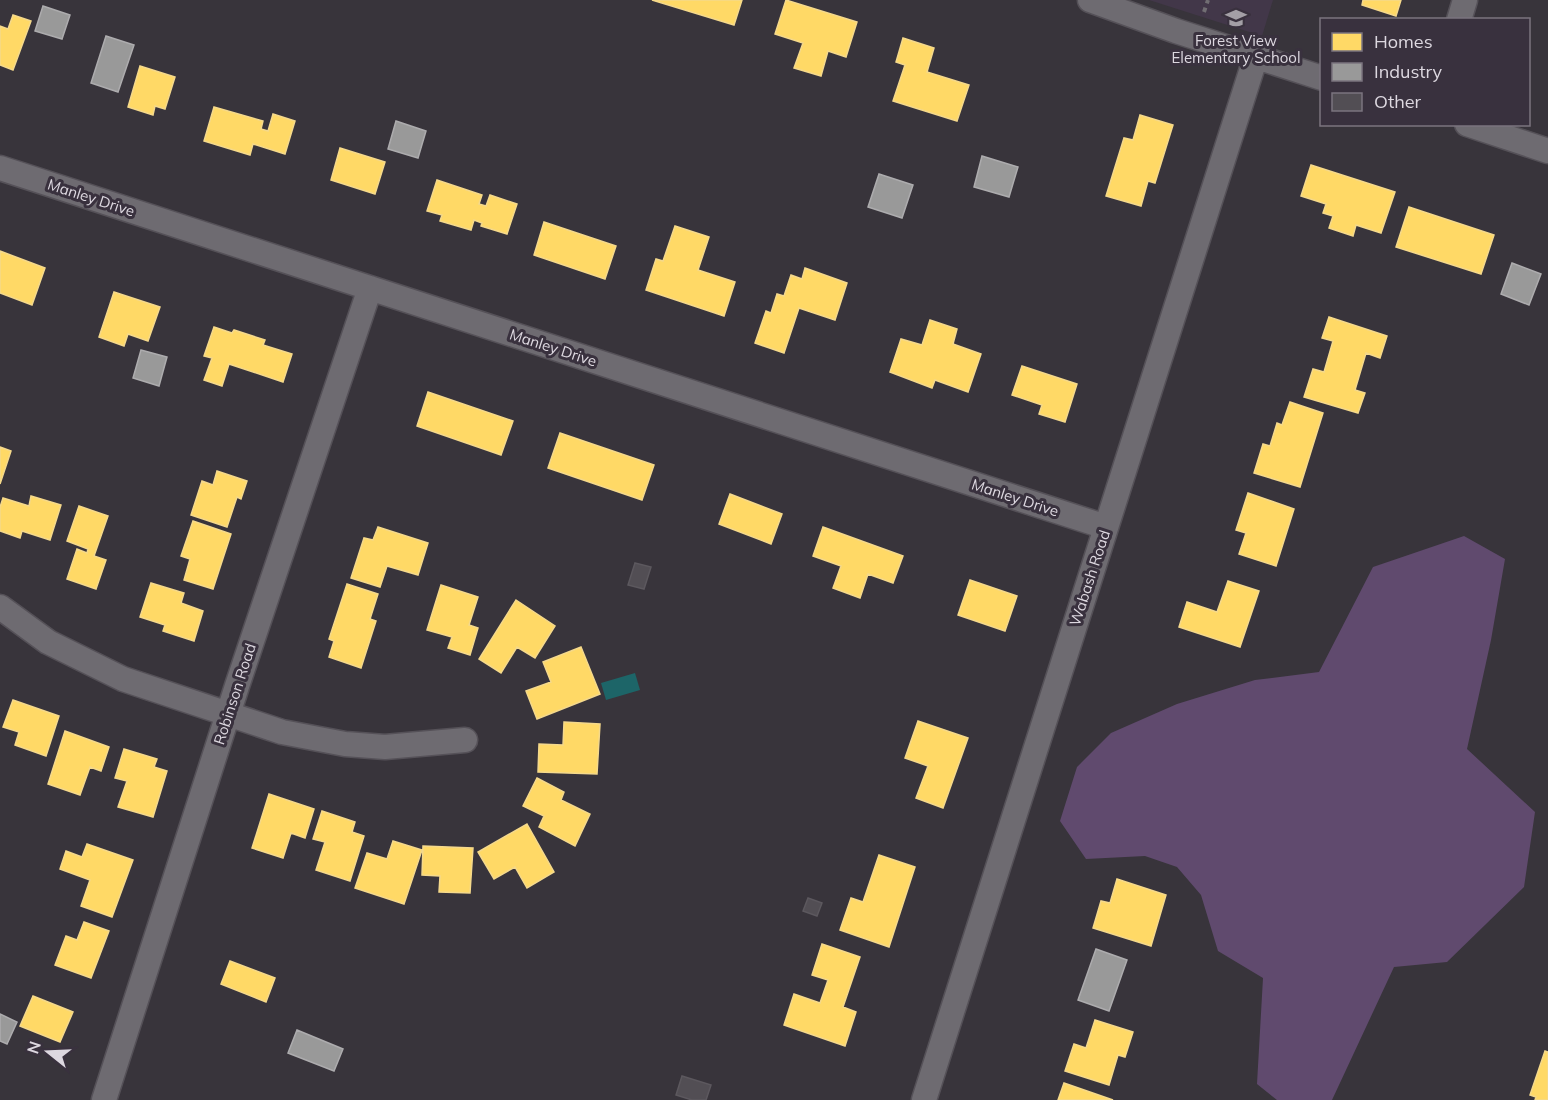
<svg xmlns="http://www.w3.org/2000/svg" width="1548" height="1100" font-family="Mulish,sans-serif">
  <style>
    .built { fill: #423749 }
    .green { fill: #604a6e }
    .water { fill: #1d6568 }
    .homes { fill: #ffd966; stroke: #f5d98b; stroke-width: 1.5 }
    .industry { fill: #999; stroke: #adacae; stroke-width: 1.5 }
    .building { fill: #524e54; stroke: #5c585e; stroke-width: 1.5 }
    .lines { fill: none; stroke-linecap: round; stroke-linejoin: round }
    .street-casing { stroke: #555158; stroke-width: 27 }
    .path { stroke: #716e73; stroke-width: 4; stroke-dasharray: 4.5 4.5; stroke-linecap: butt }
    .street { stroke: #6e6b71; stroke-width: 24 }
    .labels { text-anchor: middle; stroke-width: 6; stroke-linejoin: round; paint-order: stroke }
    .poi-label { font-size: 15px; fill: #ddd8e0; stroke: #39313e }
    .street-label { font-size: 15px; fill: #ddd8e0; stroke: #39313e }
  </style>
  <rect width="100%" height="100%" fill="#38343b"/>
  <path class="built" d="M 1149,0 L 1273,0 L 1262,36 Z"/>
  <path class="green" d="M 1464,536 L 1505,559 L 1491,640 L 1467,749 L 1535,812 L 1524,887 L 1447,962 L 1394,967 L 1332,1100 L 1277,1100 L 1257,1084 L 1263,978 L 1218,951 L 1201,895 L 1177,867 L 1145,856 L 1086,859 L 1060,821 L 1077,767 L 1111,733 L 1177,704 L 1255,680 L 1319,672 L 1373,567 Z"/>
  <path class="water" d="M 635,673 L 640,690 L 606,700 L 601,683 Z"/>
  <path class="homes" d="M 652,0 L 742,0 L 734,25 Z
    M 786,0 L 857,22 L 846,57 L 828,51 L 821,76 L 794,68 L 803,43 L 775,34 Z
    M 1363,0 L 1401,0 L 1396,16 L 1362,5 Z
    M 13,15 L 31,21 L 13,70 L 0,65 L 0,26 L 8,29 Z
    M 903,38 L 934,48 L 927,72 L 969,85 L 957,121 L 893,101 L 905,65 L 896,62 Z
    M 140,66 L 175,77 L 165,109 L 155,106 L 153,115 L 128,107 Z
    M 214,107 L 263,121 L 261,129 L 268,131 L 273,114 L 295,121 L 285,154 L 253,144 L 250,155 L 204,141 Z
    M 1140,115 L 1173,125 L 1155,183 L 1148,181 L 1141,206 L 1106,196 L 1124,138 L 1133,140 Z
    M 340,148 L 385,162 L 375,194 L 331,180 Z
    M 1311,165 L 1395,192 L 1381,233 L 1356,225 L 1353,236 L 1329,228 L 1333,216 L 1323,213 L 1326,204 L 1301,196 Z
    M 437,180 L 482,195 L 479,204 L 486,206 L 490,195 L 517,204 L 507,234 L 481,226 L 482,223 L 474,220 L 471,230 L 440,221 L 442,215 L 427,211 Z
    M 1409,207 L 1494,235 L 1481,274 L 1396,247 Z
    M 544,222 L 616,246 L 605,279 L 534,255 Z
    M 675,226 L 709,237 L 698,270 L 735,282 L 724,316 L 646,290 L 656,259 L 663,261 Z
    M 0,251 L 45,268 L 32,305 L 0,293 Z
    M 805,268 L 847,283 L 835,320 L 799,308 L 784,353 L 755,343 L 766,311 L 771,313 L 777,294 L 784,296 L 791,275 L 802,279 Z
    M 114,292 L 160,307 L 148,341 L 128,334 L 124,346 L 99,337 Z
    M 1329,317 L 1387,336 L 1380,358 L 1366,353 L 1355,390 L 1365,393 L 1358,413 L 1304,397 L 1313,369 L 1324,372 L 1333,341 L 1322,338 Z
    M 930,320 L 957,329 L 953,344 L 981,354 L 968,392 L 935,380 L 932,388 L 890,372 L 901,339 L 922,345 Z
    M 214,327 L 232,333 L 234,330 L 265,340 L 263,345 L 292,354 L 283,382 L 229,364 L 222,386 L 204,380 L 212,358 L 204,356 Z
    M 1022,366 L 1077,384 L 1065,422 L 1039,414 L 1042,405 L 1012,395 Z
    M 428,392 L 513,421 L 501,455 L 417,426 Z
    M 1290,402 L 1323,413 L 1300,487 L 1254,473 L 1263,444 L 1270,446 L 1277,423 L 1282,425 Z
    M 560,433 L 654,465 L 642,500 L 548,468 Z
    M 0,447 L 11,451 L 0,484 Z
    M 217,471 L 247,481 L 241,499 L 237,497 L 227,527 L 191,515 L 202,481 L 213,485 Z
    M 1248,493 L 1294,509 L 1276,566 L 1239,554 L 1246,533 L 1236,530 Z
    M 730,494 L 782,514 L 771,544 L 719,524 Z
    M 31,496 L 61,505 L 50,540 L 22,531 L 20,538 L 0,531 L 0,507 L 3,498 L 29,506 Z
    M 79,506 L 108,516 L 94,556 L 106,560 L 96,589 L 67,579 L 77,549 L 87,553 L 88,549 L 67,541 Z
    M 193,521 L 231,534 L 213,589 L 184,580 L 190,559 L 181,556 Z
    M 378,527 L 428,543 L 418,575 L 387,566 L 380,587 L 351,578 L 364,538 L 373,540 Z
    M 823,527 L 903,556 L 893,583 L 868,574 L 860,598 L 833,588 L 841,566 L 813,556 Z
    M 970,580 L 1017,596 L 1005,631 L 958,615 Z
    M 1228,581 L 1259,591 L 1240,647 L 1179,627 L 1187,602 L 1217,612 Z
    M 151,583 L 184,593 L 181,603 L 203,611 L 194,641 L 163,631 L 165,625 L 140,617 Z
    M 347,584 L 378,594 L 370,619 L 376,621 L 361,668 L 329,657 L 334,641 L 329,639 Z
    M 441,585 L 478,597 L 469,625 L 478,628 L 470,655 L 448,648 L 452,637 L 427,630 Z
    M 516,600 L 555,626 L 535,658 L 517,647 L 501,673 L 479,659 Z
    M 581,647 L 600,694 L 537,719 L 526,691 L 551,682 L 543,662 Z
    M 13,700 L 59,716 L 46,756 L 15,745 L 19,732 L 3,727 Z
    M 918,721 L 968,738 L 943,808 L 916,798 L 928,766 L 905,758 Z
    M 564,722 L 600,724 L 597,774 L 538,772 L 539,744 L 563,745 Z
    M 65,731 L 109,747 L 101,771 L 90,767 L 80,795 L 48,784 Z
    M 124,749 L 157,759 L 154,767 L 167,771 L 153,817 L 118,807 L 127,781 L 115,778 Z
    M 537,778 L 564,792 L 561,800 L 590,814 L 575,846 L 539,827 L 544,816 L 523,806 Z
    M 269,794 L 314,809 L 305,838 L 291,833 L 283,858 L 252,848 Z
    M 322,811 L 355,822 L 352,832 L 364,836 L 350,881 L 316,870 L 325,842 L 313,839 Z
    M 527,824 L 554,872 L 527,888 L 515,867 L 494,879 L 478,852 Z
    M 393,841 L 422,850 L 404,904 L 355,888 L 367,853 L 387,859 Z
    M 87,844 L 133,860 L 112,917 L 81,906 L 90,880 L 60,869 L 66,851 L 82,857 Z
    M 423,846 L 473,848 L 470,893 L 439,892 L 440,876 L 422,875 Z
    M 879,855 L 915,867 L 889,947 L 840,930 L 851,898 L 863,902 Z
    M 1117,879 L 1166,895 L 1151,946 L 1093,928 L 1101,901 L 1110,903 Z
    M 84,922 L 109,931 L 91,978 L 55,965 L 66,936 L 77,940 Z
    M 822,944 L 860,957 L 843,1007 L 856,1012 L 845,1046 L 784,1025 L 794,994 L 820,1003 L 828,980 L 812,975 Z
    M 230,961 L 275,978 L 266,1002 L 221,984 Z
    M 33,996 L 73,1012 L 60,1042 L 20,1026 Z
    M 1095,1020 L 1133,1032 L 1125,1057 L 1118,1055 L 1109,1085 L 1065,1071 L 1074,1044 L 1086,1048 Z
    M 1545,1051 L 1548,1052 L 1548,1100 L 1535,1100 L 1536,1097 L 1530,1095 Z
    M 1064,1083 L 1113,1100 L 1058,1100 Z"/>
  <path class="industry" d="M 43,6 L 70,15 L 62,39 L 35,31 Z
    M 106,36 L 134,45 L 118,92 L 91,83 Z
    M 396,121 L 426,131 L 418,158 L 388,149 Z
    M 982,156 L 1018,167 L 1009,197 L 974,187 Z
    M 879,174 L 913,185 L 902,218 L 868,207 Z
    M 1512,263 L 1541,274 L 1529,305 L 1501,294 Z
    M 141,350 L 167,357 L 159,386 L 133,378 Z
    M 1096,949 L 1127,960 L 1109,1011 L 1078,1000 Z
    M 0,1014 L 17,1022 L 7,1044 L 0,1041 Z
    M 297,1030 L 343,1049 L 334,1071 L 288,1053 Z"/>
  <path class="building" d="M 635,563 L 651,567 L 644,589 L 628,585 Z
    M 808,898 L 822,903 L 817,916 L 803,911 Z
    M 682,1076 L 711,1085 L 706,1100 L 692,1100 L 676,1095 Z"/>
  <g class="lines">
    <defs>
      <path id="street" d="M 1090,0 L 1176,31 L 1322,78
        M 1459,20 L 1465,0
        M 1467,124 L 1548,151
        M 0,168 L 1106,527
        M 0,607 L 48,642 L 123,679 L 282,732 L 345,744 L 385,747 L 465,740
        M 104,1100 L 237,686 L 370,288
        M 924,1100 L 1256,56"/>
    </defs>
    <use href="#street" class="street-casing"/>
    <path class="path" d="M 1204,12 L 1208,0"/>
    <use href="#street" class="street"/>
  </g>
  <defs>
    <symbol id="school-bare" viewBox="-9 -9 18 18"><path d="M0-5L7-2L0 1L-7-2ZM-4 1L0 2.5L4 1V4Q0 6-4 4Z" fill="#a39fa6" stroke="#39313e" stroke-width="2.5" paint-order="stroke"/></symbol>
  </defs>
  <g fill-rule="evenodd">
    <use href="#school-bare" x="1221" y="3" width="30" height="30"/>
  </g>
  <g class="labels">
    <g class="poi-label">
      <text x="1236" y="46">Forest View<tspan x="1236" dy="17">Elementary School</tspan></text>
    </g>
    <g class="street-label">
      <text transform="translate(91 198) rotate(18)" y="5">Manley Drive</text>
      <text transform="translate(553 348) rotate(18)" y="5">Manley Drive</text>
      <text transform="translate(1015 498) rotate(18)" y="5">Manley Drive</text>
      <text transform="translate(1090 578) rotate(-72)" y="5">Wabash Road</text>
      <text transform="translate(235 694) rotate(-72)" y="5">Robinson Road</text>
    </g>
  </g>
  <rect x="1320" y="18" width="210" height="108" fill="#39313e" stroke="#7b747f" stroke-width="1.5"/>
  <rect x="1332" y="33" width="30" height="18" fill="#ffd966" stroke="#7b747f" stroke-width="1.5"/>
  <text x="1374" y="48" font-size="18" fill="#ddd8e0">Homes</text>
  <rect x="1332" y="63" width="30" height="18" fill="#999999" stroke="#7b747f" stroke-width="1.5"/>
  <text x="1374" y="78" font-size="18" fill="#ddd8e0">Industry</text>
  <rect x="1332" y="93" width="30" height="18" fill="#524e54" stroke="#7b747f" stroke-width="1.5"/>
  <text x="1374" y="108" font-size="18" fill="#ddd8e0">Other</text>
  <g transform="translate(48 1052) rotate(288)" stroke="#39313e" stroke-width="4.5" paint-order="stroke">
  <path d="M0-4.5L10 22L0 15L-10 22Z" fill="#ddd8e0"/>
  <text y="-9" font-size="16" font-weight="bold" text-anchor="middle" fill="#ddd8e0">N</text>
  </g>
</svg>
